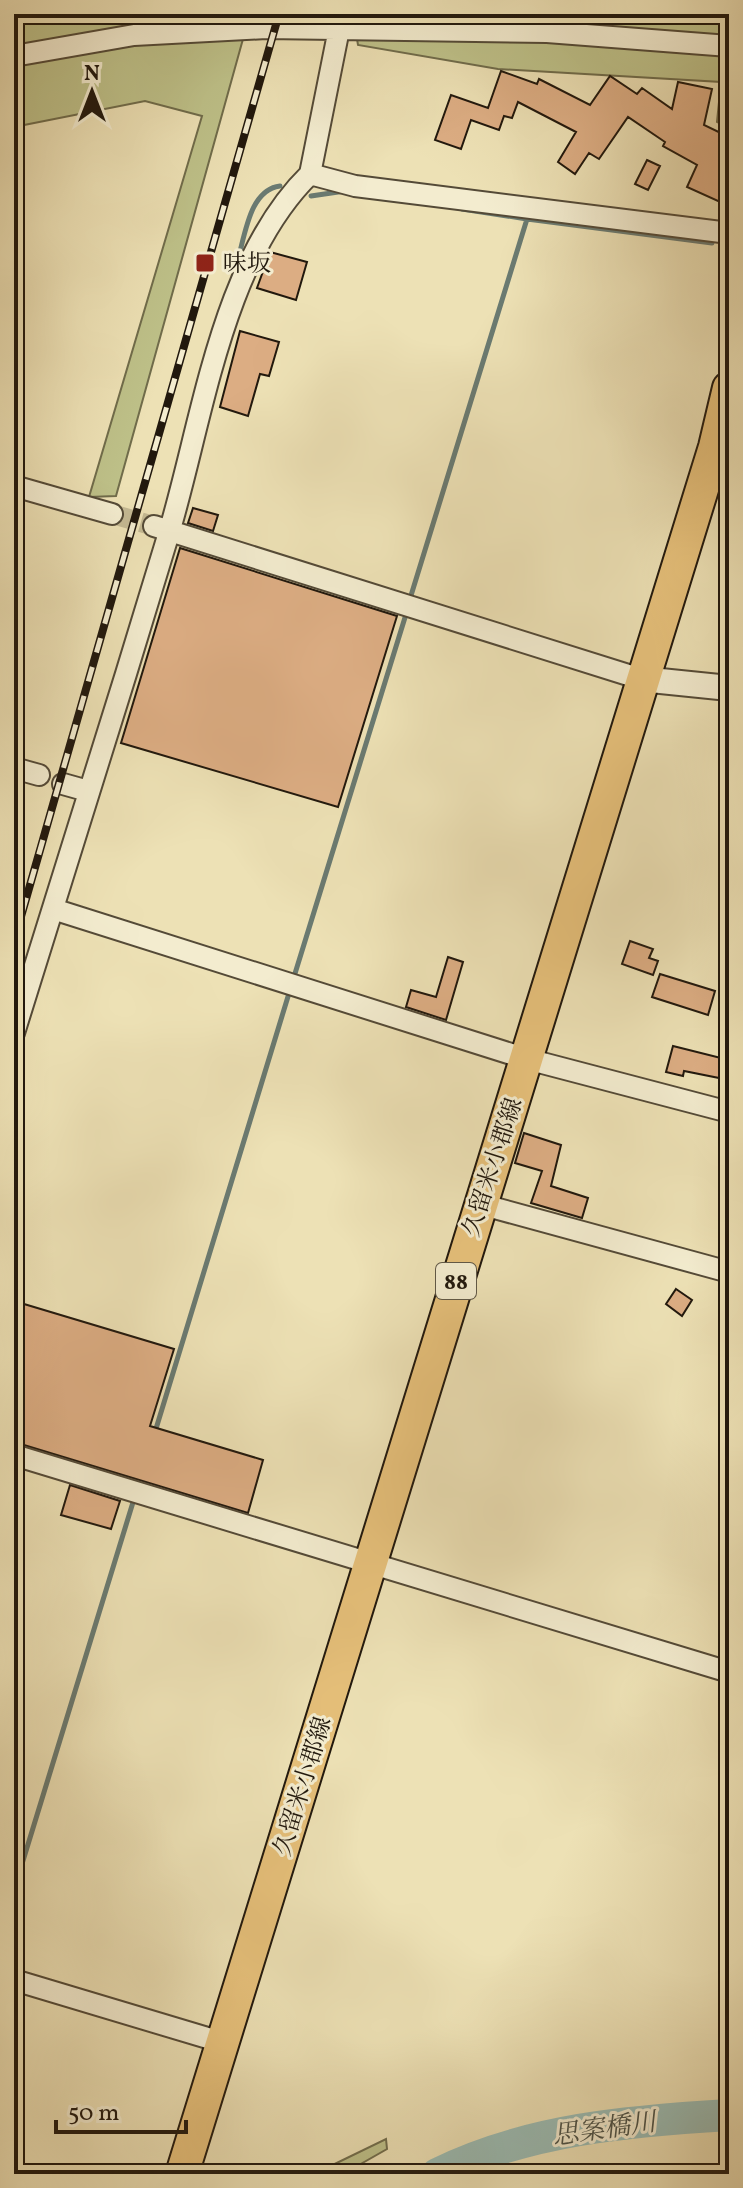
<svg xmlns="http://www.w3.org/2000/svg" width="743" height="2188" font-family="Vollkorn,'Noto Serif JP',serif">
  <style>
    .green { fill: #bec189; stroke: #706c4b; stroke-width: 2 }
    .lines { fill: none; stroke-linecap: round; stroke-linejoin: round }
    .stream { stroke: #6a7a71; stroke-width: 5 }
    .river { stroke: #9abcb4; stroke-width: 32 }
    .building { fill: #dcad83; stroke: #21180d; stroke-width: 2 }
    .minor-tunnel { stroke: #c4b993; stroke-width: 20; stroke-dasharray: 20 10; stroke-linecap: butt }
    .minor-casing { stroke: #544a37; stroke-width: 24 }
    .tertiary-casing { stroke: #544a37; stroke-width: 28 }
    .primary-casing { stroke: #21180d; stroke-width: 36 }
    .minor { stroke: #f3eccf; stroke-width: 20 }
    .tertiary { stroke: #f3eccf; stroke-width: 24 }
    .primary { stroke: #e6c07a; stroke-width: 32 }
    .rail-casing { stroke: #21180d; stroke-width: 8 }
    .rail { stroke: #f3eccf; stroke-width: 5; stroke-dasharray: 15; stroke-linecap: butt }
    .poi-dot { fill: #8f2418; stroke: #f3eccf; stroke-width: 3 }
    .labels { text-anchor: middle; stroke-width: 6; stroke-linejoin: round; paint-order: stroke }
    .shield { fill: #f3eccf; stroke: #605847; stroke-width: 2 }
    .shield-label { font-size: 22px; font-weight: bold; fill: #21180d }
    .poi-label { font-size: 24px; fill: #21180d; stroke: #f3eccf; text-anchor: start }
    .street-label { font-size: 24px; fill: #21180d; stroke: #f3eccf }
    .water-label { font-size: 26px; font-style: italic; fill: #4b5147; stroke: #f3eccf }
  </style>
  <rect width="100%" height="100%" fill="#ede1b5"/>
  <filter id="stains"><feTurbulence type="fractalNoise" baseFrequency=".0025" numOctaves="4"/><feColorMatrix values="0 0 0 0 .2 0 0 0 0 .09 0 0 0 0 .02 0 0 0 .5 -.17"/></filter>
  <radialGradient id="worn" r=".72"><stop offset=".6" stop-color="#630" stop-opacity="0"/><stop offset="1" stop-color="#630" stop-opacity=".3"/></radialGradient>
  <path class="green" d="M 14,14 L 729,14 L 729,128 L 717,122 L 721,82 L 498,69 L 358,45 L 354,21 L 248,21 L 116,496 L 89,497 L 202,116 L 145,101 L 14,127 Z
    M 386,2139 L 387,2149 L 343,2174 L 314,2174 Z"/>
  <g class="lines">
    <path class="stream" d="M 311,196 L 345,191
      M 462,209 L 527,219
      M 236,266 C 245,239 248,190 280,186
      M 409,602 L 527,219 L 712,243
      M 293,980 L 407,611
      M 155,1432 L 290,990
      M 14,1890 L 134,1499"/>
    <path class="river" d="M 437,2174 C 528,2129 629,2121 729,2115"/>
  </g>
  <path class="building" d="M 501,71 L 537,84 L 539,79 L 590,105 L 610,76 L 637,94 L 642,88 L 672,109 L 678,82 L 712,89 L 704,125 L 729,137 L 729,206 L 687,187 L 697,165 L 663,146 L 665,142 L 628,117 L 599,159 L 589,153 L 575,174 L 558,162 L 576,132 L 518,102 L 512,118 L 504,116 L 499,130 L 471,120 L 461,149 L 435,140 L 451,95 L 488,108 Z
    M 647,160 L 660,166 L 648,190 L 635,184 Z
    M 270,252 L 307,262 L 296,300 L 257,288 Z
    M 240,331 L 279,342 L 269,376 L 260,374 L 248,416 L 220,407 Z
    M 193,508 L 218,515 L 213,531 L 188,523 Z
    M 180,548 L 397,616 L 338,807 L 121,743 Z
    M 630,941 L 653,949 L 649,958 L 658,961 L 653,975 L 622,964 Z
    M 448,957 L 463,962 L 446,1020 L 406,1007 L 411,990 L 436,997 Z
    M 660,974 L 715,991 L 708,1015 L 652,997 Z
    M 673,1046 L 729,1060 L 729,1080 L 684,1071 L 683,1076 L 666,1072 Z
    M 524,1133 L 561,1145 L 551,1186 L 588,1198 L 582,1218 L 531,1203 L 542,1171 L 515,1163 Z
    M 676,1289 L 692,1300 L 682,1316 L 666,1304 Z
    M 14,1301 L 174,1349 L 150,1426 L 263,1460 L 248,1513 L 14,1442 Z
    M 70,1485 L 120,1501 L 111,1529 L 61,1515 Z"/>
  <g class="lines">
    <path class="minor-tunnel" d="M 112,514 L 154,526"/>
    <defs>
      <path id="minor" d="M 14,56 L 134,35 L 266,28 L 547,32 L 729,46
        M 310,174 L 339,29
        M 14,486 L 112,514
        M 154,526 L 641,679
        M 14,768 L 39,775
        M 63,784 L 88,791
        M 53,909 L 527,1059 L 729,1112
        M 14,1033 C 66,867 118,702 168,536 C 203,420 221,261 310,174 L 355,186 L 729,233
        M 480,1204 L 729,1272
        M 14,1455 L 729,1672
        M 14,1980 L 221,2042"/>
      <path id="tertiary" d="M 641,679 L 729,688"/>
      <path id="primary" d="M 182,2174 L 715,447 L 729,388"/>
    </defs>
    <use href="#minor" class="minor-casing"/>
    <use href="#tertiary" class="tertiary-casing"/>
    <use href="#primary" class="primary-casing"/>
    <use href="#minor" class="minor"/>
    <use href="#tertiary" class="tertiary"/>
    <use href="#primary" class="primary"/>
    <defs>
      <path id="rail" d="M 14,941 L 279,14"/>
    </defs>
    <use href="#rail" class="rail-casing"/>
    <use href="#rail" class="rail"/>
  </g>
  <rect class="poi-dot" x="195" y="253" width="20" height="20" rx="4"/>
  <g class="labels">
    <rect class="shield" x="436" y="1263" width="40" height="36" rx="6"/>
    <g class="shield-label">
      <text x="456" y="1289">88</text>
    </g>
    <g class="poi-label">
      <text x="223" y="271">味坂</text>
    </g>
    <g class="street-label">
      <text transform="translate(492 1167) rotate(-72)" y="8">久留米小郡線</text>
      <text transform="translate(302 1786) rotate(-73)" y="8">久留米小郡線</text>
    </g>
    <g class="water-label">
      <text transform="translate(604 2128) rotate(-8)" y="9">思案橋川</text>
    </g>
  </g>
  <rect width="743" height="2188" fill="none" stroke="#ede1b5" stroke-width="48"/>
  <rect x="16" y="16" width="711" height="2156" fill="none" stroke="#21180d" stroke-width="4"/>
  <rect x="24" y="24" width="695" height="2140" fill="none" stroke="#21180d" stroke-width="2"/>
  <g transform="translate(92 92)" stroke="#f3eccf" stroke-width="6" paint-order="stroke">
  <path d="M0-6L14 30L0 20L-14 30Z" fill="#21180d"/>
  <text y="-12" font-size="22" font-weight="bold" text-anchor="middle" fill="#21180d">N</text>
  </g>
  <path d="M56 2120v12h130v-12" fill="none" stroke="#21180d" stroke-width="4"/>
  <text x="68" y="2120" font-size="24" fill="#21180d" stroke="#f3eccf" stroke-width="6" paint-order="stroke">50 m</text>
  <rect width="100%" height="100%" filter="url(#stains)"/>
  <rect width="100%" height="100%" fill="url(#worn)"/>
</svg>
